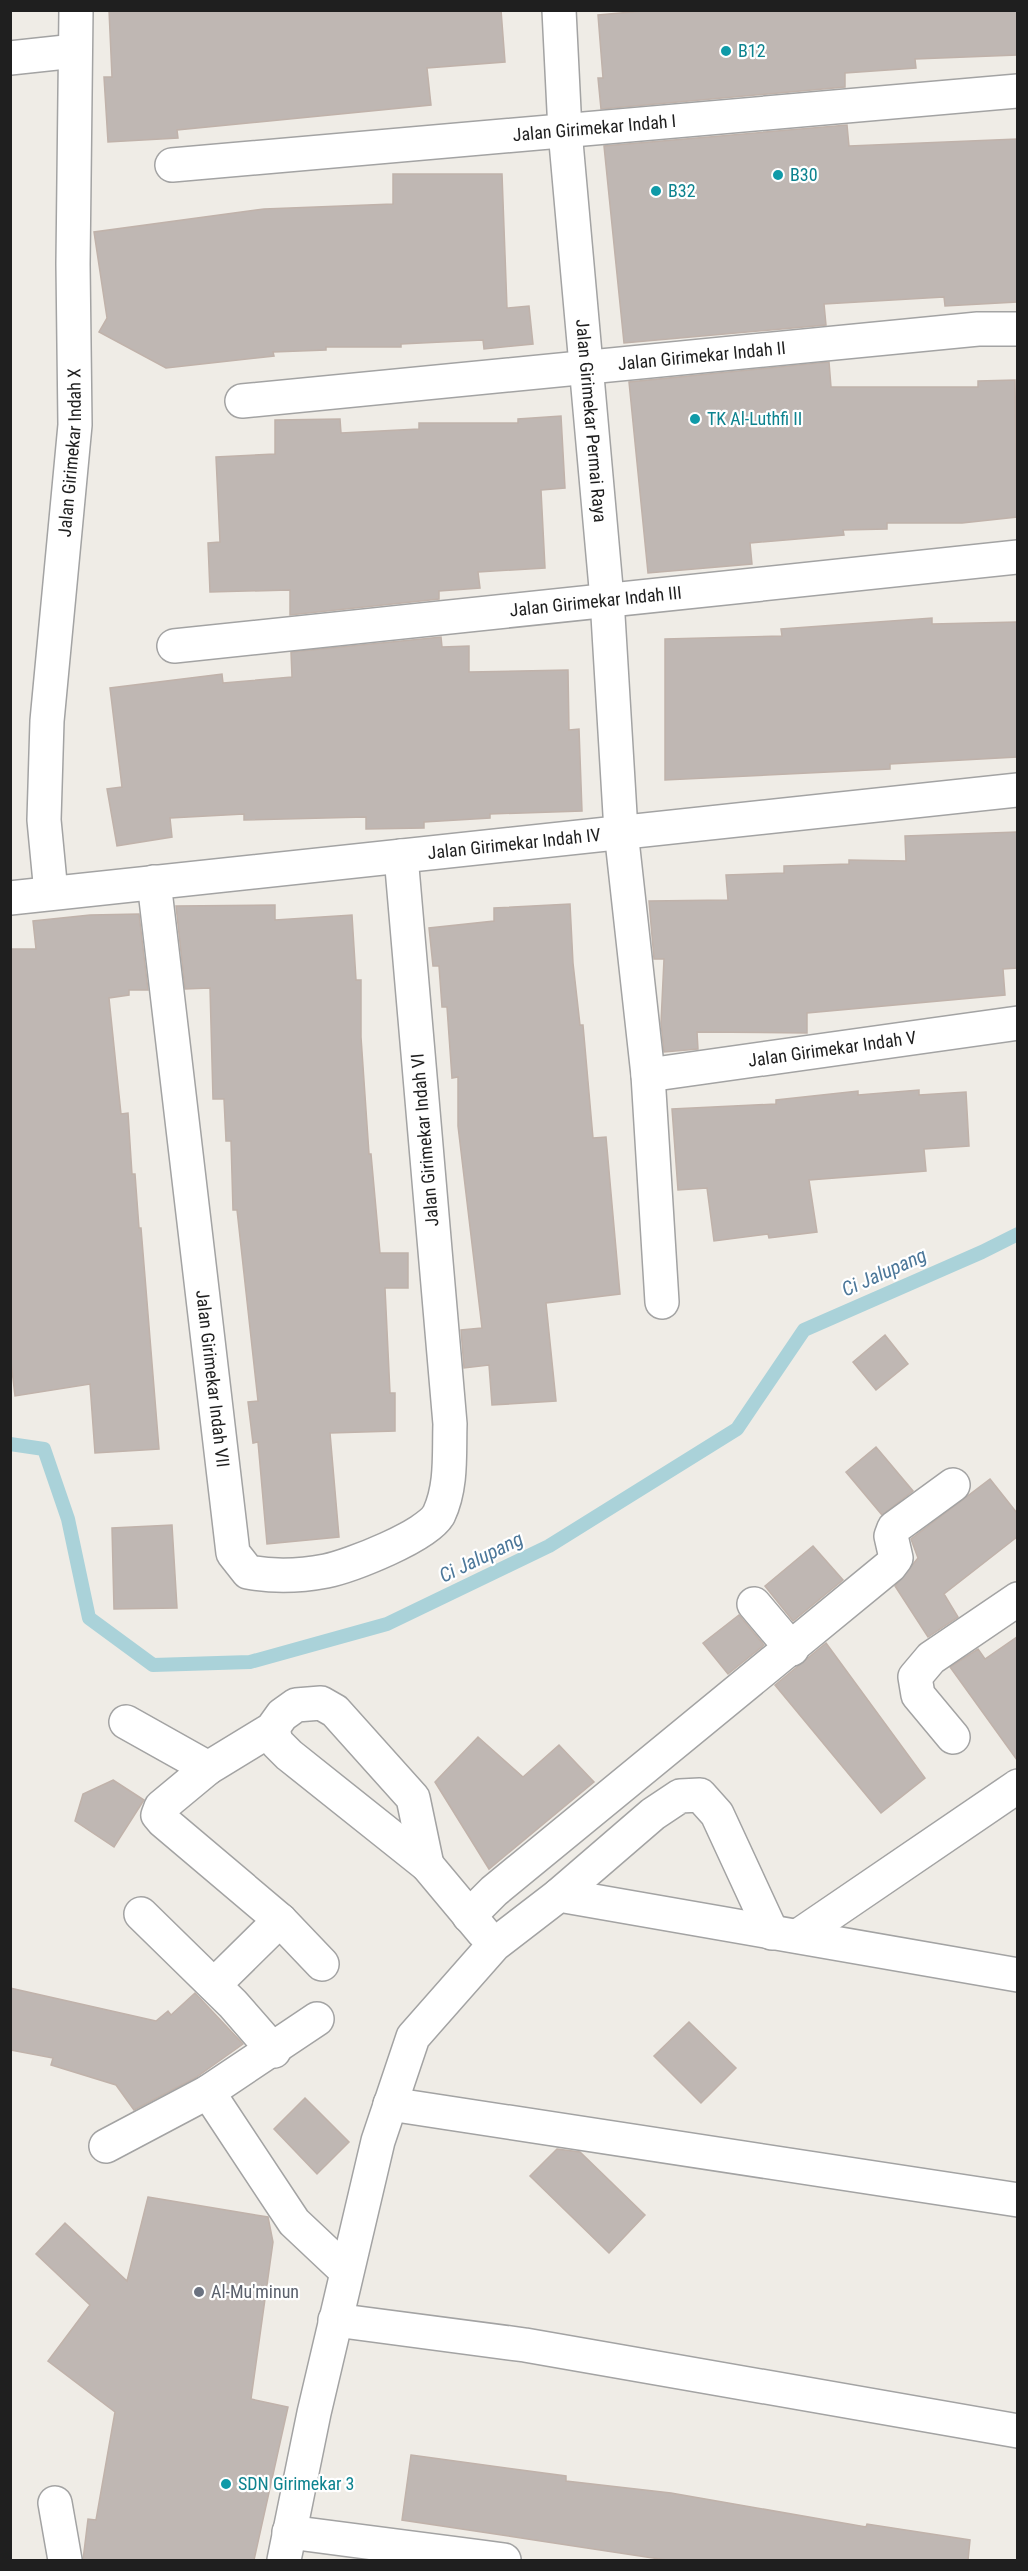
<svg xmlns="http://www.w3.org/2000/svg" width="1028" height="2571" font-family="'Roboto Condensed',sans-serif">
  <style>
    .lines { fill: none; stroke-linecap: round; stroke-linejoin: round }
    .stream { stroke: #aad2d9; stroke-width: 14 }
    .building { fill: #bfb7b3; stroke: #c0b2aa; stroke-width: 1.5 }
    .minor-casing { stroke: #a3a3a3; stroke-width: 36 }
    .minor { stroke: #fff; stroke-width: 33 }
    .culture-dot { fill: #0f9aa8; stroke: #fff; stroke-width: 2 }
    .worship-dot { fill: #6b7280; stroke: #fff; stroke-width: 2 }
    .labels { text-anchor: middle; stroke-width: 4.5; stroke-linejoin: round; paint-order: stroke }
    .culture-label { font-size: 18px; fill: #0d838f; stroke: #fff; text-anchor: start }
    .street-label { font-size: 18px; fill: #1f1f1f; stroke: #fff }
    .worship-label { font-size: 18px; fill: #5b616d; stroke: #fff; text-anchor: start }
    .water-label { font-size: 20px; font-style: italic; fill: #4c7799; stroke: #fff }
  </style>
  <rect width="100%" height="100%" fill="#efece6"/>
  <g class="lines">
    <path class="stream" d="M 10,1444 L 44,1449 L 68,1519 L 89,1618 L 153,1665 L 250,1662 L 387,1624 L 549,1546 L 737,1429 L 804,1330 L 982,1252 L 1018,1234"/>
  </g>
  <path class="building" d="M 109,10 L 501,10 L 505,62 L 427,68 L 431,105 L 177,130 L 178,138 L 108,142 L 104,77 L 112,77 Z
    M 654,10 L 1017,10 L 1017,55 L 915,59 L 916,68 L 845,73 L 845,87 L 601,109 L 598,78 L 603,78 L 598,15 Z
    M 847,125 L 849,146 L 1017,139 L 1017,302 L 945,306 L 944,297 L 824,304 L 826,325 L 624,343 L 604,146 Z
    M 393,174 L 502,174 L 507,308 L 529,306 L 533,344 L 484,349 L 483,340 L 401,344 L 401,347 L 326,347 L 326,350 L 273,352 L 274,356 L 166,368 L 99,332 L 107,318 L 94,232 L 264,209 L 393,204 Z
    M 829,362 L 831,387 L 978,387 L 978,381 L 1015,380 L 1017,517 L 962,523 L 887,523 L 887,529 L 843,530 L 844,535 L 750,543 L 752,564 L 648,573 L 629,382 Z
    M 561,416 L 565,488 L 541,490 L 545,568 L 478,572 L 480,588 L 439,591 L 439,599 L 290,615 L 290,590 L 210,592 L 208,543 L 220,542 L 216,457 L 275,454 L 275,420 L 340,419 L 341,433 L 419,429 L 419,423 L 518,423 L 518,419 Z
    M 932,618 L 932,624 L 1017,622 L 1017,757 L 890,764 L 890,769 L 665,780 L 665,639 L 782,636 L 781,629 Z
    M 441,637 L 442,647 L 469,646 L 469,672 L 568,670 L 569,730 L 579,729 L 582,811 L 490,814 L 490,818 L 424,822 L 424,828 L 366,829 L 366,817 L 244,820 L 244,814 L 170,818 L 172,837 L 117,846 L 107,789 L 122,787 L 110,688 L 222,674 L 223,683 L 292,677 L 291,652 Z
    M 1017,832 L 1017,968 L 1003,969 L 1005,995 L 807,1013 L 807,1033 L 697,1032 L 698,1049 L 664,1052 L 661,1023 L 664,959 L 654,959 L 649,901 L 728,900 L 726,875 L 784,873 L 784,866 L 849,864 L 849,860 L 906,861 L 905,836 Z
    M 570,904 L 573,963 L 580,1025 L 583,1025 L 593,1138 L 606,1137 L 620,1294 L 546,1303 L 556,1401 L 492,1405 L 489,1365 L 464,1368 L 461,1330 L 482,1328 L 458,1126 L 458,1077 L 452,1078 L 447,1007 L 442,1007 L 439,966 L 433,966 L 429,928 L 494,921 L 494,908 Z
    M 275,905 L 275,920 L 352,915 L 356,980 L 361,980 L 361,1037 L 369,1154 L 371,1154 L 380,1253 L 408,1253 L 408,1288 L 385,1288 L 390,1393 L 395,1393 L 395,1431 L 330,1433 L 339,1537 L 267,1544 L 258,1442 L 253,1443 L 248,1402 L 258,1401 L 237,1210 L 233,1210 L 231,1141 L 226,1141 L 224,1099 L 213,1099 L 210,988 L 185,989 L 176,906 Z
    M 139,914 L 148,990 L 129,990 L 129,995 L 109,998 L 121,1114 L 128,1113 L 132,1174 L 135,1174 L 139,1228 L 141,1228 L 159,1449 L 95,1453 L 90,1384 L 15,1396 L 10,1353 L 10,949 L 36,949 L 33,921 L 90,915 Z
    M 919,1090 L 919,1095 L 966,1092 L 969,1146 L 924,1149 L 926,1171 L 809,1180 L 817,1232 L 769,1238 L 768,1234 L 714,1241 L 707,1188 L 678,1190 L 672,1109 L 776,1104 L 776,1100 L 858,1091 L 858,1095 Z
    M 885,1335 L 908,1364 L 876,1390 L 853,1362 Z
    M 876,1447 L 913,1491 L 882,1515 L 846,1472 Z
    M 990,1479 L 1017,1513 L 1017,1537 L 944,1594 L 958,1617 L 928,1637 L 895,1586 L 918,1558 L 911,1539 Z
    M 172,1525 L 177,1608 L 114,1609 L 112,1528 Z
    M 813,1546 L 843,1580 L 793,1621 L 765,1586 Z
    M 739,1615 L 764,1645 L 728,1674 L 703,1643 Z
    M 1017,1637 L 1017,1760 L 950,1667 L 978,1649 L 985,1659 Z
    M 826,1643 L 925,1778 L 881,1813 L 775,1685 Z
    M 478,1737 L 523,1777 L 559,1745 L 594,1782 L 489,1869 L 435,1782 Z
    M 113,1780 L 144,1800 L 114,1847 L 75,1821 L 83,1794 Z
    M 10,1988 L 156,2021 L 168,2011 L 171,2015 L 195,1993 L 243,2044 L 195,2078 L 134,2110 L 116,2085 L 51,2065 L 53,2058 L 10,2050 Z
    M 689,2022 L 736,2068 L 701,2103 L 654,2056 Z
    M 305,2098 L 349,2142 L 317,2174 L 274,2129 Z
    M 557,2149 L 580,2152 L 645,2215 L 609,2253 L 530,2176 Z
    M 148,2197 L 268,2217 L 273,2242 L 251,2399 L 288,2407 L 254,2560 L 83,2560 L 88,2519 L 96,2520 L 115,2412 L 48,2361 L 90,2305 L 36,2254 L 65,2223 L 127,2281 Z
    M 411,2455 L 566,2476 L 566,2481 L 671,2493 L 866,2527 L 867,2524 L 970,2540 L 968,2560 L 666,2560 L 402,2520 Z"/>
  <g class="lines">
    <defs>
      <g id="minor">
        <path id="s1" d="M 559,10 L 565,131 L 607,599 L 621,831 L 648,1075 L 662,1302"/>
        <path d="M 10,58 L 75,51"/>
        <path id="s2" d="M 172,165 L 1018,91"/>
        <path id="s3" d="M 242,401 L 978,329 L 1018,329"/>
        <path id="s4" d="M 174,646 L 1018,557"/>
        <path id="s5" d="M 154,882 L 233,1553 L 248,1572 C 274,1577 300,1576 326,1571 C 350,1566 428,1536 439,1514 C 452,1486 449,1454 450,1424 L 401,856"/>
        <path id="s6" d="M 51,893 L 44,820 L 47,721 L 75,425 L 73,264 L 76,10"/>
        <path id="s7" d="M 10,898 L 1018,790"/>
        <path id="s8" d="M 648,1075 L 1018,1023"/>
        <path d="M 754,1604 L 792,1649"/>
        <path d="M 126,1722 L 208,1768"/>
        <path d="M 272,1729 L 277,1743 L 289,1755 L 427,1865 L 483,1932"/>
        <path d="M 953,1737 L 918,1695 L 915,1677 L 931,1658 L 1018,1599"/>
        <path d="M 559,1895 L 653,1814 L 680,1796 L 700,1795 L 717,1814 L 772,1933"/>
        <path d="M 141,1914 L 233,2004 L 274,2051"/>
        <path d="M 469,1916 L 494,1891 L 890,1566 L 896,1558 L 891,1536 L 894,1528 L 953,1485"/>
        <path d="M 798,1936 L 1018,1786"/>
        <path d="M 322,1964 L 280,1920 L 163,1821 L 158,1815 L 161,1807 L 208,1768 L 272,1729 L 282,1715 L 296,1705 L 321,1703 L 335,1711 L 413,1798 L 427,1865"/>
        <path d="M 214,1985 L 280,1920"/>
        <path d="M 208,2092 L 294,2222 L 346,2271"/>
        <path d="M 390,2104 L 1018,2200"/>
        <path d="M 106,2146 L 208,2092 L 317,2019"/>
        <path d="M 335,2320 L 525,2345 L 1018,2431"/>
        <path d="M 55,2503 L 65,2560"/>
        <path d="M 289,2532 L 504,2560"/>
        <path d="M 284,2560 L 314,2413 L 378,2141 L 413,2037 L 494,1945 L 559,1895 L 1018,1975"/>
      </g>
    </defs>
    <use href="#minor" class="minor-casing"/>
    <use href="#minor" class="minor"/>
  </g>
  <g class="culture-dot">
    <circle cx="726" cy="51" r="6"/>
    <circle cx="778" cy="175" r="6"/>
    <circle cx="656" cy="191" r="6"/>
    <circle cx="695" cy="419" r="6"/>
    <circle cx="226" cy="2484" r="6"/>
  </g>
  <circle class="worship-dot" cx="199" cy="2292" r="6"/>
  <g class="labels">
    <g class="culture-label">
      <text x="738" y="57">B12</text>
      <text x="790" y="181">B30</text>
      <text x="668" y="197">B32</text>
      <text x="707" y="425">TK Al-Luthfi II</text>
      <text x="238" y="2490">SDN Girimekar 3</text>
    </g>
    <g class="street-label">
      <text dy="6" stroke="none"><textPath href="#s2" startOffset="424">Jalan Girimekar Indah I</textPath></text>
      <text dy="6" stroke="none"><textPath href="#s3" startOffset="462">Jalan Girimekar Indah II</textPath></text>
      <text dy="6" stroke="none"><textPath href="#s1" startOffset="412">Jalan Girimekar Permai Raya</textPath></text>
      <text dy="6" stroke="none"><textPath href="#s6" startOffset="442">Jalan Girimekar Indah X</textPath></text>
      <text dy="6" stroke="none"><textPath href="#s4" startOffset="424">Jalan Girimekar Indah III</textPath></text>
      <text dy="6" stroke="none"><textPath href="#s7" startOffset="507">Jalan Girimekar Indah IV</textPath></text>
      <text dy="6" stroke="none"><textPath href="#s8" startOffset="186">Jalan Girimekar Indah V</textPath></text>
      <text transform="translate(425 1140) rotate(-95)" y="6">Jalan Girimekar Indah VI</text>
      <text dy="6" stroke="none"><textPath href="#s5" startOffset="500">Jalan Girimekar Indah VII</textPath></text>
    </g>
    <g class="worship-label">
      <text x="211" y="2298">Al-Mu'minun</text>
    </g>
    <g class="water-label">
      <text transform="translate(884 1272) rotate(-24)" y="7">Ci Jalupang</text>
      <text transform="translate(481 1557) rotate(-26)" y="7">Ci Jalupang</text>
    </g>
  </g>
  <rect width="1028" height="2571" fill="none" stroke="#1f1f1f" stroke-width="24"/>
</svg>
